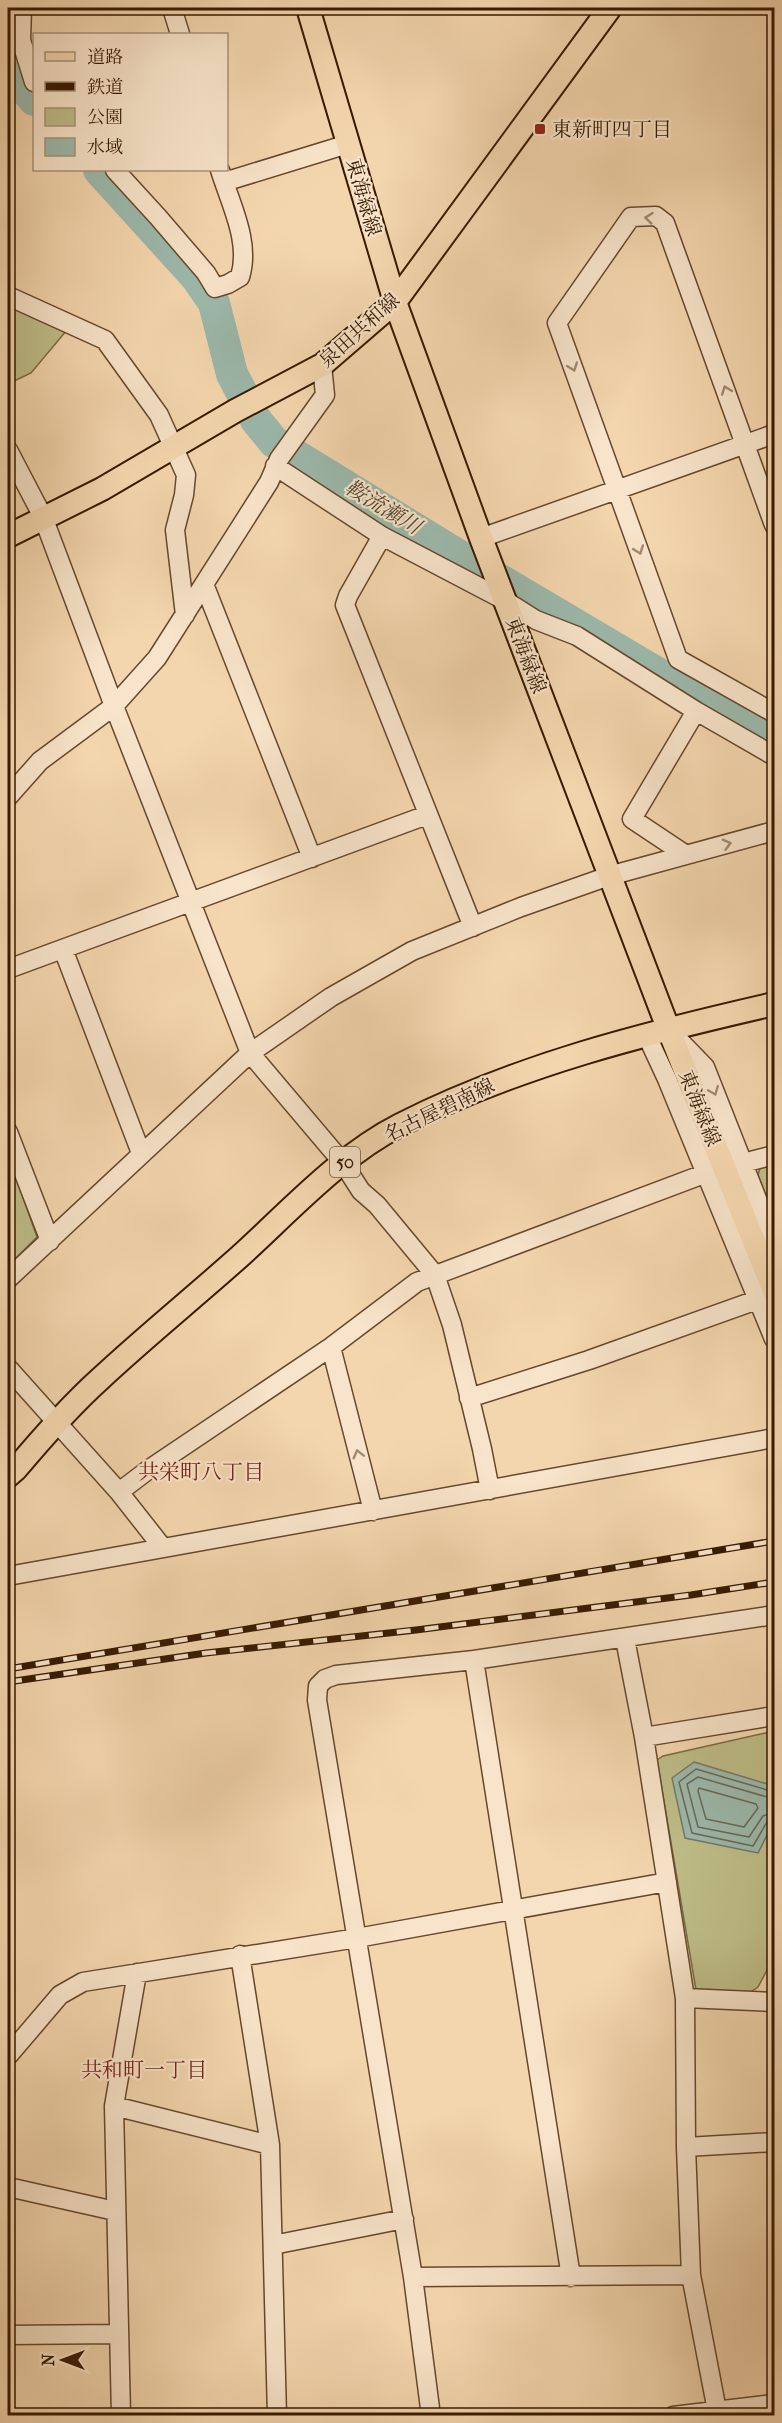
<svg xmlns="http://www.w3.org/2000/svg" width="782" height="2423" font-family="'IM FELL French Canon','Noto Serif JP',serif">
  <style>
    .green { fill: #bebd88; stroke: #7a6b44; stroke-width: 1.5 }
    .water { fill: #9cb9ac; stroke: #737968; stroke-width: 1.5 }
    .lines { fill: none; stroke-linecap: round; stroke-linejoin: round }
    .shore { stroke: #696956; stroke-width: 1.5 }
    .river { stroke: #9cb9ac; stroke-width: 32 }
    .minor-casing { stroke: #66482c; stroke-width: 21 }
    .major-casing { stroke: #361901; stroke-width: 26 }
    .minor { stroke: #f8e4ca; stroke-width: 18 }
    .major { stroke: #f4d6ae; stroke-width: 22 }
    .rail-casing { stroke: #361901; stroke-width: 7 }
    .rail { stroke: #f8e4ca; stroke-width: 4.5; stroke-dasharray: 14; stroke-linecap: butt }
    .oneway { stroke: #a18970 }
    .poi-dot { fill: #8f2418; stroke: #f8e4ca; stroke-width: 2 }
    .labels { text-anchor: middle; stroke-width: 4.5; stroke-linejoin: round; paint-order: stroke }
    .shield { fill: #f8e4ca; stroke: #70563d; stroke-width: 1.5 }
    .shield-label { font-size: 18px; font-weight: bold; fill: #361901 }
    .poi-label { font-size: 20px; fill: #361901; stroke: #f8e4ca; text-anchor: start }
    .street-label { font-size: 20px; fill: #361901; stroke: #f8e4ca }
    .water-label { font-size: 21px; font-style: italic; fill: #554934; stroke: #f8e4ca }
    .neighbourhood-label { font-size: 21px; fill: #7a1f14; stroke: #f8e4ca }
  </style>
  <rect width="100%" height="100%" fill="#f4d6ae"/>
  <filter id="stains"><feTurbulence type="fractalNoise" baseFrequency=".00333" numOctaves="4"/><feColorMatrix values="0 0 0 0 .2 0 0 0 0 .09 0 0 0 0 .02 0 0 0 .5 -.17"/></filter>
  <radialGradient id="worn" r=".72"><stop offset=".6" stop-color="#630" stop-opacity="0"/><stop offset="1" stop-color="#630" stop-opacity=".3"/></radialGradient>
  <path class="green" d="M 8,296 L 72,324 L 31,373 L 8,384 Z
    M 8,1155 L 37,1237 L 8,1266 Z
    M 774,1162 L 774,1216 L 758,1175 L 761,1164 Z
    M 774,1731 L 774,1957 L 758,1987 L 749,1993 L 696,1990 L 657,1760 L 663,1756 Z"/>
  <path class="water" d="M 694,1762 L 774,1786 L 774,1821 L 758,1853 L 685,1838 L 672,1778 Z"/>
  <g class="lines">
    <path class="shore" d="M 699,1788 L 756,1804 L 758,1808 L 744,1827 L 706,1819 L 698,1791 Z
      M 774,1792 L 696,1769 L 679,1782 L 692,1833 L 753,1846 L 767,1822 L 774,1820
      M 774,1799 L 698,1777 L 687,1784 L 698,1827 L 749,1837 L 763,1816 L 774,1812"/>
    <path class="river" d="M 13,8 C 6,40 11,75 34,100
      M 99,170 L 196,277 L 214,303 L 232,374 L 256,420 L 274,442 L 453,552 L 774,742"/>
    <defs>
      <path id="minor" d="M 22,8 L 21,40 L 34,82
        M 172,8 L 180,34
        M 115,170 L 158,217 L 206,273 L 215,288 L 228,284 L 240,277 C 251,242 230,203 220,170
        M 224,182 L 348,144
        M 8,296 L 105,340 L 159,415 L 186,475 L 184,495 L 175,530 L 185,615
        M 8,450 L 43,517 L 114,706 L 157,658 L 269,482 L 279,459 L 325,395 L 322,365
        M 275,466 L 382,536 L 506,601 L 536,620 L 577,636 L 696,711 L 774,756
        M 774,525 L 665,223 L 656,216 L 631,217 L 557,323 L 678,659 L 774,713
        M 382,536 L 348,596 L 345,605 L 473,927
        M 481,538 L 774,434
        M 204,584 L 312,858
        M 8,797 L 40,761 L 114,706 L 250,1053 L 343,1163 L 361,1191 L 377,1205 L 435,1275 L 452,1325 L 482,1449 L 490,1490
        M 686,855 L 632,819 L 696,711
        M 63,949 L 141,1153
        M 8,969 L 427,815
        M 672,1033 L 705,1067 L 774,1242
        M 647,1036 L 667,1079 L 774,1339
        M 8,1132 L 50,1241
        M 743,1163 L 774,1155
        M 8,1279 L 250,1053 L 331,997 L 412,951 L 521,907 L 609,876 L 774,831
        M 331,1347 L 373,1511
        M 8,1368 L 119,1492 L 163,1548
        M 469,1398 L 589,1360 L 768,1296
        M 119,1492 L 148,1470 L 331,1347 L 417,1282 L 704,1174
        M 8,1576 L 774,1438
        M 625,1639 L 644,1737 L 685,1998 L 686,2147 L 691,2275 L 718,2416
        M 474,1660 L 571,2277
        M 644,1737 L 774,1716
        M 240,1955 L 270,2145 L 277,2416
        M 685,1998 L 774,2002
        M 8,2056 L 60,1995 L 83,1982 L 357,1938 L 667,1882
        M 114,2106 L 270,2145
        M 686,2147 L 774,2142
        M 8,2187 L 115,2211
        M 273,2245 L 404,2219
        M 413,2277 L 691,2275
        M 8,2335 L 118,2334
        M 121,2416 L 114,2106 L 137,1973
        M 431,2416 L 413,2277 L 317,1700 L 318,1686 L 325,1679 L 336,1675 L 474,1660 L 774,1615
        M 673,2416 L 774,2404"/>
      <path id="major" d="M 308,8 L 395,302 L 481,538 L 668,1028 L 774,1291
        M 8,536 L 102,489 L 235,411 L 322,365 L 395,302 L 610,8
        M 8,1476 L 16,1469 C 42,1438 69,1407 100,1379 C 145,1337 192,1299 238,1258 C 289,1212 339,1156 400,1125 C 518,1065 647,1033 774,1004"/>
    </defs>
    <use href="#minor" class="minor-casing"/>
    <use href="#major" class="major-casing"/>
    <use href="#minor" class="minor"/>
    <use href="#major" class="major"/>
    <defs>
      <path id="rail" d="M 8,1669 L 774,1541
        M 8,1682 L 206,1653 L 416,1630 L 691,1595 L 774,1582"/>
    </defs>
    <use href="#rail" class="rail-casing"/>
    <use href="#rail" class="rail"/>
  </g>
  <defs><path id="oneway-chevron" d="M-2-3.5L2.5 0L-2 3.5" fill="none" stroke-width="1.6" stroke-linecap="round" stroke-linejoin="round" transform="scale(1.5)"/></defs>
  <g class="oneway">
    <use href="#oneway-chevron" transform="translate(649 218) rotate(-174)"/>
    <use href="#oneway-chevron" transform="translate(573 367) rotate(70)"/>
    <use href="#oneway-chevron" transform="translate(726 390) rotate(-110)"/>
    <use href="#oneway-chevron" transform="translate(639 550) rotate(70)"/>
    <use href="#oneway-chevron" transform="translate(727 844) rotate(-15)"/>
    <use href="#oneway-chevron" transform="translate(714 1091) rotate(68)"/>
    <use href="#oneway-chevron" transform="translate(358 1454) rotate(-104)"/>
  </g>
  <rect class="poi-dot" x="534" y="123" width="12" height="12" rx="3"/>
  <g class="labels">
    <rect class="shield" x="330" y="1147" width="30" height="30" rx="4.5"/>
    <g class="shield-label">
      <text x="345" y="1168">50</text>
    </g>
    <g class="poi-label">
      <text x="552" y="136">東新町四丁目</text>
    </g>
    <g class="street-label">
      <text transform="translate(364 197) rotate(74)" y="7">東海緑線</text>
      <text transform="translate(359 330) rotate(-42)" y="7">泉田共和線</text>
      <text transform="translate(526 655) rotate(69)" y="7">東海緑線</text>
      <text transform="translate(700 1108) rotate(68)" y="7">東海緑線</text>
      <text transform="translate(439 1110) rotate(-26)" y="7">名古屋碧南線</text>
    </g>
    <g class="water-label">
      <text transform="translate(383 507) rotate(31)" y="7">鞍流瀬川</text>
    </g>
    <g class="neighbourhood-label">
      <text x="201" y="1479">共栄町八丁目</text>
      <text x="144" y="2077">共和町一丁目</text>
    </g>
  </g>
  <rect width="782" height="2423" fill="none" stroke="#f4d6ae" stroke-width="30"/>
  <rect x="9" y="9" width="764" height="2405" fill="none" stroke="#361901" stroke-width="3"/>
  <rect x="15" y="15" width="752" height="2393" fill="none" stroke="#361901" stroke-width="1.5"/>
  <rect x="33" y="33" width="195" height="138" fill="#f8e4ca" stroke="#aa937a" stroke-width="1.5"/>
  <rect x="45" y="52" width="30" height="9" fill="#f4d6ae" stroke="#aa937a" stroke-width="1.5"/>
  <text x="87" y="63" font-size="18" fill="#361901">道路</text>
  <rect x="45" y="82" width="30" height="9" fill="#361901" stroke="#aa937a" stroke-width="1.5"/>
  <text x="87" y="93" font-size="18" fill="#361901">鉄道</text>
  <rect x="45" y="108" width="30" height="18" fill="#bebd88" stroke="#aa937a" stroke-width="1.5"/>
  <text x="87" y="123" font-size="18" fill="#361901">公園</text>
  <rect x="45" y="138" width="30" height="18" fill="#9cb9ac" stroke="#aa937a" stroke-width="1.5"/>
  <text x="87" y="153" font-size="18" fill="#361901">水域</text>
  <g transform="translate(63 2360) rotate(270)" stroke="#f8e4ca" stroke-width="4.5" paint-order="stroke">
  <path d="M0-4.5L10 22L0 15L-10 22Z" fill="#361901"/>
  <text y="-9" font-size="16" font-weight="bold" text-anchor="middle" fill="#361901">N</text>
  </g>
  <rect width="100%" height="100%" filter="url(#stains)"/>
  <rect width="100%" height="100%" fill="url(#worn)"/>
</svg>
